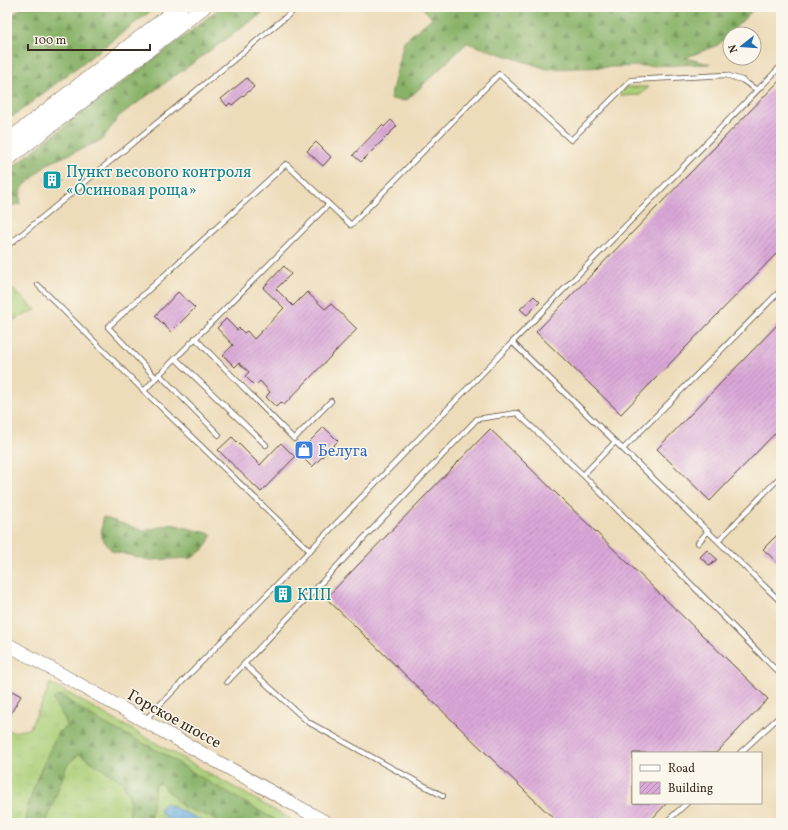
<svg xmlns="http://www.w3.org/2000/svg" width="788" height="830" font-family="Vollkorn,serif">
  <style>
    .grass { fill: url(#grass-tufts); stroke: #737c4b }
    .forest { fill: url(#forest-firs); stroke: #626e43 }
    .water { fill: url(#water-rules); stroke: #546c80 }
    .building { fill: url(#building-hatch) }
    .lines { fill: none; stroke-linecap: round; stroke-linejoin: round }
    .service-casing { stroke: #564535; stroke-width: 6 }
    .secondary-casing { stroke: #564535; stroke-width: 14 }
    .primary-casing { stroke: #564535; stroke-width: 16 }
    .service { stroke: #fff; stroke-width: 4.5 }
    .secondary { stroke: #fff; stroke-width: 13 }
    .primary { stroke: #fff; stroke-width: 15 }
    .labels { text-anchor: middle; stroke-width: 3; stroke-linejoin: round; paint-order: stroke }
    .culture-label { font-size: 16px; fill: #0d838f; stroke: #fbf7ec; text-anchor: start }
    .shop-label { font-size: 16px; fill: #366cbe; stroke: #fbf7ec; text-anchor: start }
    .street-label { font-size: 16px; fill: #3b2a1e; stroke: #fbf7ec }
  </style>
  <defs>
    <pattern id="grass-tufts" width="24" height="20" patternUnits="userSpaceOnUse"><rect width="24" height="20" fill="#abcf78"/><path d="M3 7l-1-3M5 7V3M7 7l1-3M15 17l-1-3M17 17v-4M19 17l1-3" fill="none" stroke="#94b267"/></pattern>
    <pattern id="forest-firs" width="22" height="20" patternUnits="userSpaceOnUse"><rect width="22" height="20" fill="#88b268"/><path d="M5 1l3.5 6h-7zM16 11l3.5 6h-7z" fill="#709155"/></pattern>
    <pattern id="water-rules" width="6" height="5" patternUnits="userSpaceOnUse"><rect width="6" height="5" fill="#6eaee1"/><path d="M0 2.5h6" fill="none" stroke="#5c8eb6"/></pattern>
    <pattern id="building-hatch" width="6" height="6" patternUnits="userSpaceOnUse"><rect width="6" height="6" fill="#daa8d9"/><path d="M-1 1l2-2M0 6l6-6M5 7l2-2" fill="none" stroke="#b289af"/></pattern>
  </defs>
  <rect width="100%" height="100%" fill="#fbf7ec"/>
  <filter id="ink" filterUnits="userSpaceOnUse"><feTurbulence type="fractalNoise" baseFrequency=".025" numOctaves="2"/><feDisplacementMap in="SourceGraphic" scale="8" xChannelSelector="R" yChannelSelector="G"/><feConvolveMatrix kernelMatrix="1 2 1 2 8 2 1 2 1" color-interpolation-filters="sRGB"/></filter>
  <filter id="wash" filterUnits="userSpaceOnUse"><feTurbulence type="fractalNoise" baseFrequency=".012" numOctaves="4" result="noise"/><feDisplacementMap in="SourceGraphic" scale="16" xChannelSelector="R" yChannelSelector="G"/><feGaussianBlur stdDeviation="0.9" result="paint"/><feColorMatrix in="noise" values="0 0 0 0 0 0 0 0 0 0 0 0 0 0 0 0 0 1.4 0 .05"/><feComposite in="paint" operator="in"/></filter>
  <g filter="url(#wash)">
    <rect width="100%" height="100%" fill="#eddcba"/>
    <path class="grass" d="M 628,87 L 649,87 L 640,95 L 622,96 L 619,94 Z
      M 7,284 L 36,310 L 7,323 Z
      M 50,683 L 297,823 L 7,823 L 7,729 L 12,732 L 29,729 L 46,695 Z"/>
    <path class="forest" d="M 22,7 L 156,7 L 12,117 L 7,111 L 7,20 Z
      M 220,7 L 271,7 L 119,116 L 102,140 L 47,164 L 21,189 L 20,204 L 9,206 L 7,205 L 7,172 L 73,119 L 184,37 Z
      M 422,7 L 756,7 L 718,45 L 685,58 L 710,64 L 547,69 L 467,43 L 406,101 L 390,99 L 404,41 L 432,18 Z
      M 103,517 L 144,531 L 171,524 L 212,534 L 205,548 L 192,558 L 149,560 L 112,551 L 101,537 Z
      M 62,696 L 92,717 L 164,754 L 207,781 L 281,823 L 222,823 L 209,816 L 184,808 L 160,783 L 155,786 L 150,823 L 129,823 L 130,799 L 123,782 L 79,754 L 67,765 L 46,823 L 27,823 L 26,813 L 37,778 L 58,732 L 67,727 C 65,713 57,712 53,698 Z"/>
    <path class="water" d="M 165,803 L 207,823 L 169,823 L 159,809 Z"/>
    <g id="blocks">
      <path class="building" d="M 247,78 L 254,87 L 232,105 L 230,103 L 227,106 L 221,99 Z
        M 781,79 L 781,249 L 621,414 L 536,332 Z
        M 391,120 L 397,126 L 361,162 L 353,155 L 382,125 L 384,127 Z
        M 316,142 L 331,157 L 323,166 L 307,151 Z
        M 54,172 L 60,181 L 50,188 L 44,179 Z
        M 284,266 L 291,274 L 276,289 L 293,306 L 307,292 L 325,309 L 331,304 L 357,329 L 284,405 L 281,402 L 276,407 L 266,397 L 270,392 L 260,381 L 255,386 L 245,376 L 249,372 L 239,363 L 235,367 L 223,355 L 233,345 L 217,328 L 226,319 L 237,330 L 239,328 L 244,333 L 247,331 L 254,339 L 284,308 L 263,288 Z
        M 178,292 L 195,308 L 171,332 L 155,316 Z
        M 534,296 L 540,302 L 527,315 L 520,309 Z
        M 781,321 L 781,427 L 710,501 L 657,449 Z
        M 324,427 L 338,441 L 312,467 L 298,453 Z
        M 490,429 L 768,699 L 716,753 L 633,753 L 633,803 L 667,803 L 648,823 L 558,823 L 326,598 Z
        M 232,437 L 260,465 L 281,443 L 295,457 L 261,492 L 218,450 Z
        M 781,531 L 781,566 L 763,549 Z
        M 707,550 L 717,559 L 710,566 L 700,557 Z
        M 7,688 L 21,696 L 7,720 Z"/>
    </g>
  </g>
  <g filter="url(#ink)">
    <use href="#blocks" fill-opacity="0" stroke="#564535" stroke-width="1"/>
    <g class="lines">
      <defs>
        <path id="service" d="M 7,242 L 11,243 L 293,11 L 294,7
          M 38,285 L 144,391 L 310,551
          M 195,338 L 294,439 L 331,401
          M 512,342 L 781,602
          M 175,358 L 266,445
          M 159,374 L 219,435
          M 156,378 L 329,204
          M 144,391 L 156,378 L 108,327 L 286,164 L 351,225 L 499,74 L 571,140 L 631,80 L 726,75 L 742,80 L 757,90
          M 623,449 L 781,290
          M 583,475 L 615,442
          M 718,541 L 781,476
          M 698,543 L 708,531
          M 244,664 L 308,722 L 443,796
          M 227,682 L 477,419 L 517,413 L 583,475 L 781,675
          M 145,720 L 781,66
          M 740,753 L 781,715
          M 665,823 L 687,803"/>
        <path id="secondary" d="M 7,644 L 327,823"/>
        <path id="primary" d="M 7,142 L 180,7
          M 7,159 L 203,7"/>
      </defs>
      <use href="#service" class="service-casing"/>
      <use href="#secondary" class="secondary-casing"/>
      <use href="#primary" class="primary-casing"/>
      <use href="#service" class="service"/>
      <use href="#secondary" class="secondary"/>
      <use href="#primary" class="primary"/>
    </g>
  </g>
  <defs>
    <symbol id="building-square" viewBox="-11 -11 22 22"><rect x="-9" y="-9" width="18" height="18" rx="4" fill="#0f9aa8" stroke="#fbf7ec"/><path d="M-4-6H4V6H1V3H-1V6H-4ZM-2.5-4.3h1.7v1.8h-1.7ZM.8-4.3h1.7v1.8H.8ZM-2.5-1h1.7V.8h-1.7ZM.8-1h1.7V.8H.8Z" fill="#fff"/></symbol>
    <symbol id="shop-square" viewBox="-11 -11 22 22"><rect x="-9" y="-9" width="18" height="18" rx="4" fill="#3f7fe0" stroke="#fbf7ec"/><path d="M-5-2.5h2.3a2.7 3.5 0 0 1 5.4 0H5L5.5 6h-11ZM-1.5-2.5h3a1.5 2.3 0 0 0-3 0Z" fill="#fff"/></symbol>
  </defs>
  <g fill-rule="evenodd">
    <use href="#building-square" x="41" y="169" width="22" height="22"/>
    <use href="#shop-square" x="293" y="439" width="22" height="22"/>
    <use href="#building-square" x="272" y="583" width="22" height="22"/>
  </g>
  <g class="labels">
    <g class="culture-label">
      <text x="66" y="177">Пункт весового контроля<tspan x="66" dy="18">«Осиновая роща»</tspan></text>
      <text x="297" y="600">КПП</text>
    </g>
    <g class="shop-label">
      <text x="318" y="456">Белуга</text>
    </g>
    <g class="street-label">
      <text transform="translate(175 718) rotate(29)" y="6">Горское шоссе</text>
    </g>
  </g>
  <rect width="788" height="830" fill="none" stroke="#fbf7ec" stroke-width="24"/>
  <rect x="632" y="752" width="130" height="52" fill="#fbf7ec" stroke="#aea59a"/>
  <rect x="640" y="765" width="20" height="6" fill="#ffffff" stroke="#aea59a"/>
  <text x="668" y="772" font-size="12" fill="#3b2a1e">Road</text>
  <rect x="640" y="782" width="20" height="12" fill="url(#building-hatch)" stroke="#aea59a"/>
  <text x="668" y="792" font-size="12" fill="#3b2a1e">Building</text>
  <g transform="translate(742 46) rotate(253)"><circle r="19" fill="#fbf7ec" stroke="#aea59a"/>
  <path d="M0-3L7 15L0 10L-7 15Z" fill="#1f6fb2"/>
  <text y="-6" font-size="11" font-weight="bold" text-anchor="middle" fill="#3b2a1e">N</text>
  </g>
  <path d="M28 44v6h122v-6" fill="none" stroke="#3b2a1e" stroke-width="2"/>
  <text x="34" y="44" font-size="12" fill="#3b2a1e" stroke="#fbf7ec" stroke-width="3" paint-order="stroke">100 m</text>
</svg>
